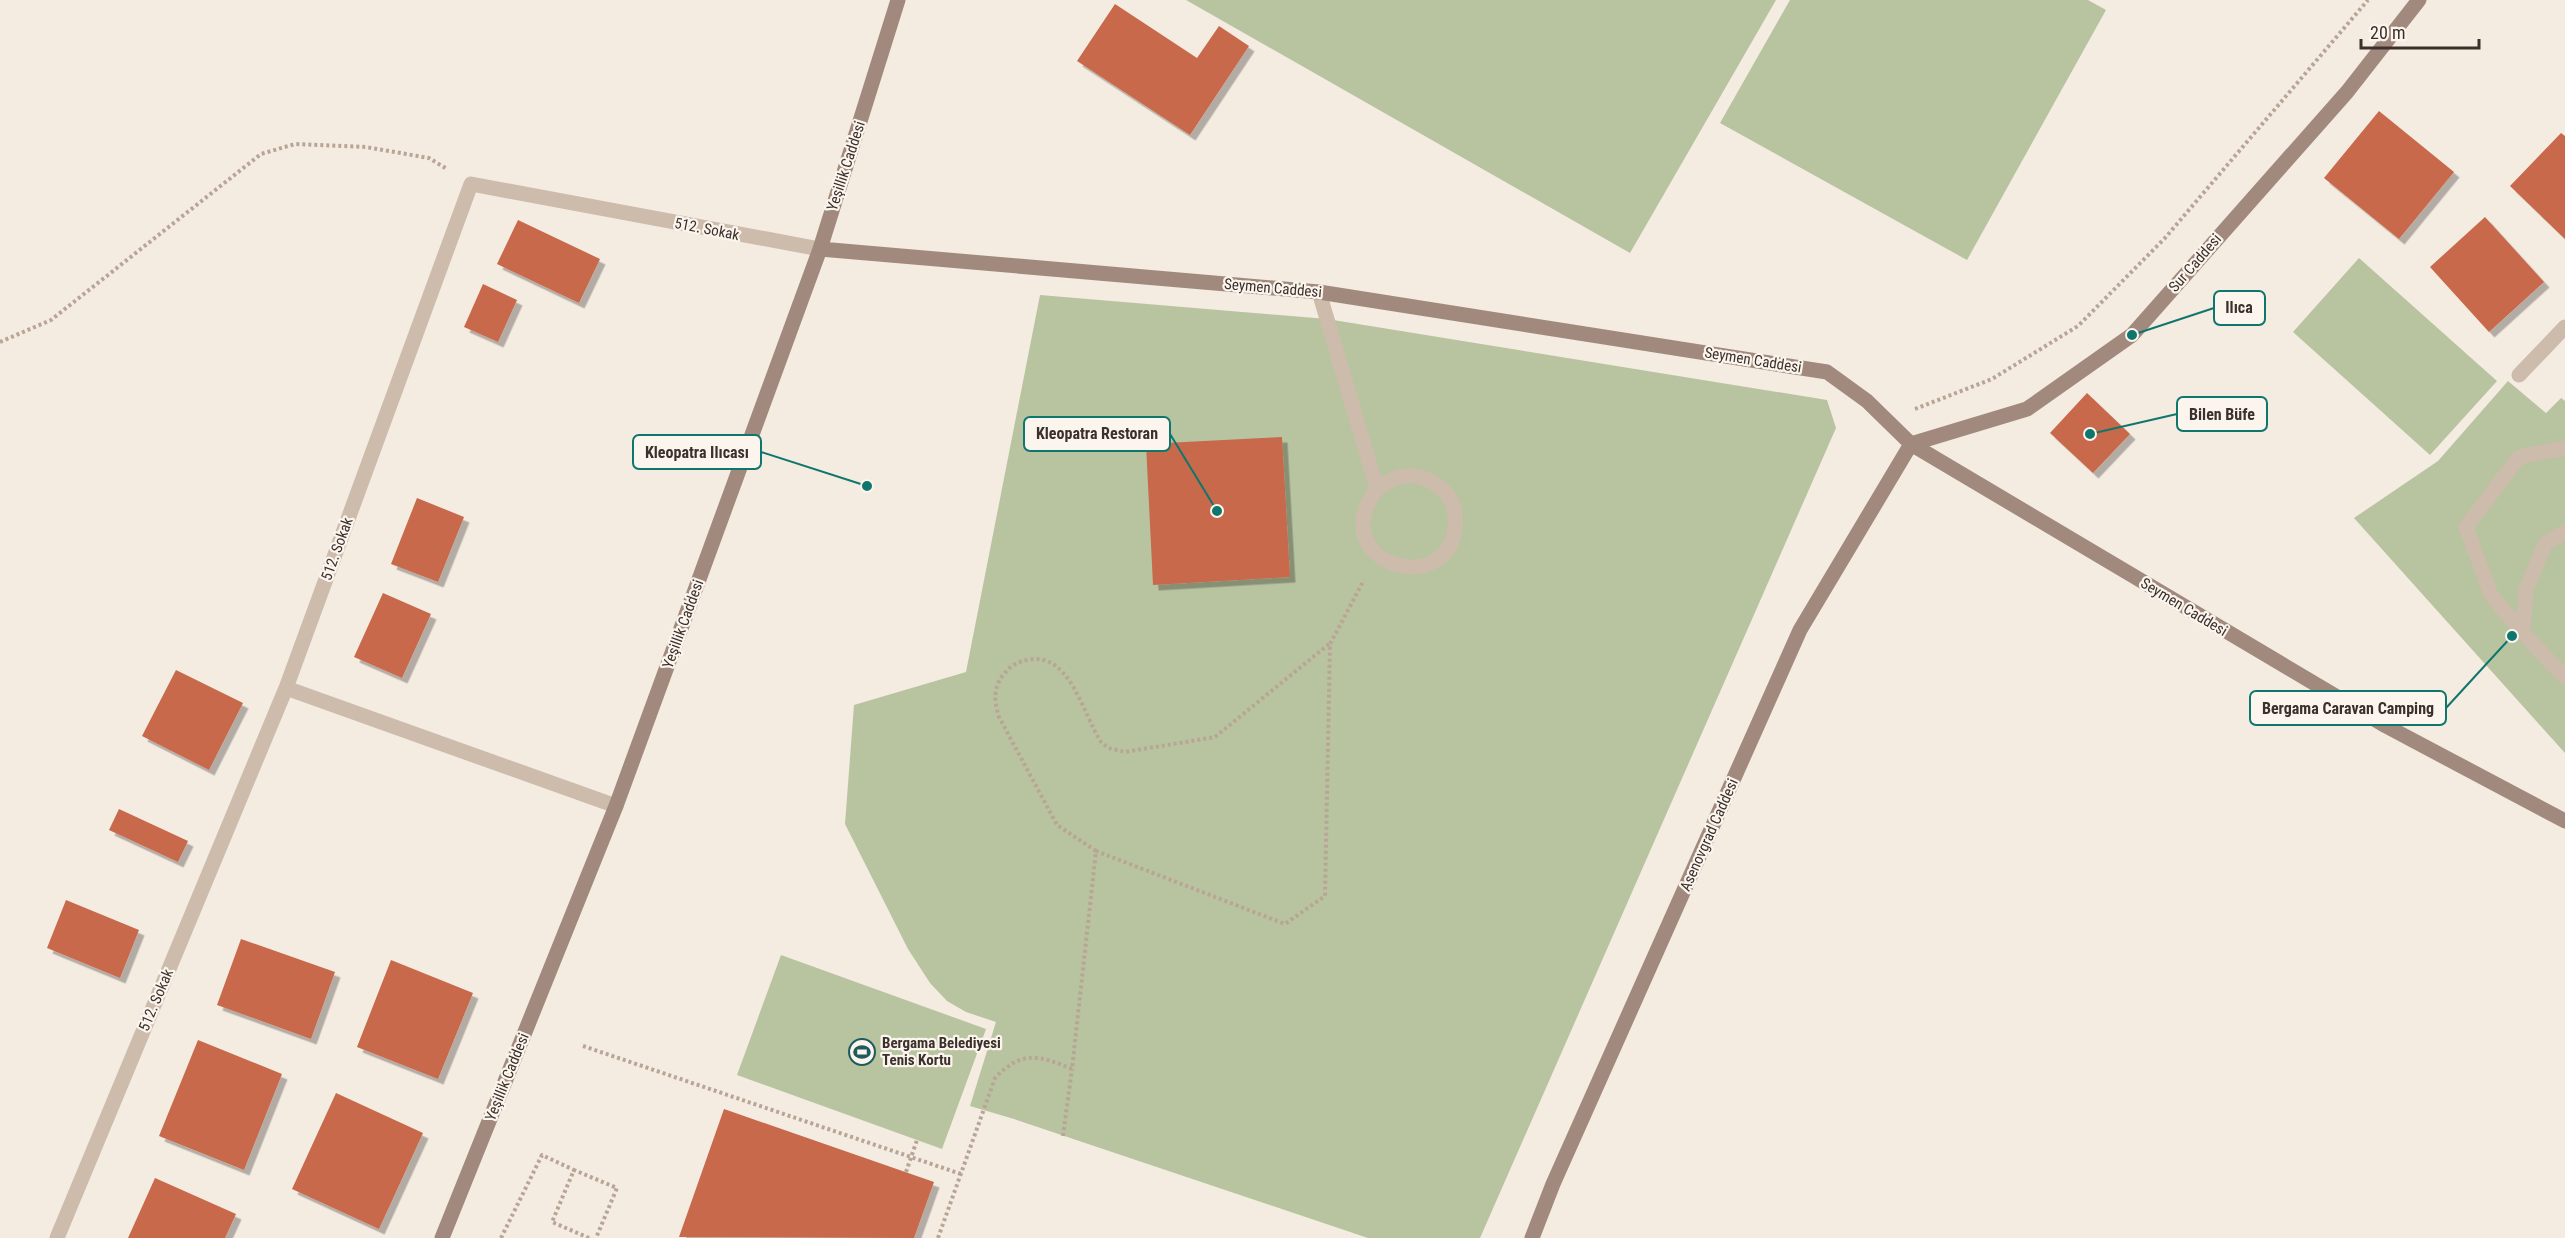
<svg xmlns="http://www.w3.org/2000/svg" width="2565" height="1238" font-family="'Roboto Condensed',sans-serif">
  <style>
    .green { fill: #b8c4a0 }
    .building { fill: #c8694b; filter: url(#shadow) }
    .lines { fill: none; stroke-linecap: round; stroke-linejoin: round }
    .path { stroke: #b9a596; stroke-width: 4; stroke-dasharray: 3 3; stroke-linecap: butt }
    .lane { stroke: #cdbbac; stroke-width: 15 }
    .street { stroke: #cdbbac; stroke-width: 15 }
    .secondary { stroke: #a18a7d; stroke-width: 15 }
    .labels { text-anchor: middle; stroke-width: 4.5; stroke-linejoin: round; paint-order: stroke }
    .street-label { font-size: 15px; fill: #3b302b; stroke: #fbf5ee }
    .poi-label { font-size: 15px; font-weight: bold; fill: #3b302b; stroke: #fbf5ee; text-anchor: start }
    .leader { fill: none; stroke: #0f766e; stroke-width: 2 }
    .callout-dot { fill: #0f766e; stroke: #fbf5ee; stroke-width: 2 }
    .callout { fill: #fbf5ee; stroke: #0f766e; stroke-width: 2 }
    .callout-label { font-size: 16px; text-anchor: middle; font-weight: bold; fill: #3b302b }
  </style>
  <defs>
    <filter id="shadow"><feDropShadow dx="5.5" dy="5.5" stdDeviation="0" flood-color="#0004"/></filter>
  </defs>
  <rect width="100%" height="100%" fill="#f4ebe1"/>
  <path class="green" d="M 1186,0 L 1776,0 L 1630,253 Z
    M 1790,0 L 2088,0 L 2106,10 L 1967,260 L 1720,123 Z
    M 2359,258 L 2497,381 L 2430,455 L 2293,332 Z
    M 1040,295 L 1327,319 L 1827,400 L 1836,428 L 1480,1238 L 1368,1238 L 1014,1119 L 970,1106 L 996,1022 L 966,1012 L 947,1001 L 930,983 L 908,949 L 845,824 L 854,705 L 966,672 Z
    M 2508,381 L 2546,413 L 2561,398 L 2565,401 L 2565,753 L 2354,518 L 2438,461 Z
    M 781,955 L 986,1029 L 942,1149 L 737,1075 Z"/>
  <path class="building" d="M 1115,4 L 1197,58 L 1219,26 L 1249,46 L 1190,135 L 1077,61 Z
    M 2379,111 L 2454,172 L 2399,239 L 2324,178 Z
    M 2561,133 L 2565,136 L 2565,239 L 2510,186 Z
    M 2485,217 L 2544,282 L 2489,332 L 2430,267 Z
    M 518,220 L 600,259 L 579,303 L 497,264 Z
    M 483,284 L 517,300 L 498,342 L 464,327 Z
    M 2087,393 L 2130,434 L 2093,473 L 2050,433 Z
    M 1282,437 L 1290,577 L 1153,585 L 1146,444 Z
    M 417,498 L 464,517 L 438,582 L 391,564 Z
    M 383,593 L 431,614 L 402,678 L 354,657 Z
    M 176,670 L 243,703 L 209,770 L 142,736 Z
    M 119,809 L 188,841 L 178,862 L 109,830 Z
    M 66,900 L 139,930 L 120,978 L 47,948 Z
    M 241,939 L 335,972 L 311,1039 L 217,1005 Z
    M 391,960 L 473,993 L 438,1079 L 357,1047 Z
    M 198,1040 L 282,1074 L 244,1170 L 159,1136 Z
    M 336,1093 L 423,1133 L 379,1229 L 292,1189 Z
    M 724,1109 L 934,1182 L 914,1238 L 679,1237 Z
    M 155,1178 L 236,1214 L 225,1238 L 128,1238 Z"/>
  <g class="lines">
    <path class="path" d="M 0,342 L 51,320 L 261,154 L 295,144 L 366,147 L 429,158 L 447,169
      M 1915,409 L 1992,379 L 2078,326 L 2165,238 L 2368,0
      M 1096,851 L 1057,825 L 999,717 C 994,701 993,687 1004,674 C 1010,666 1017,662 1027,660 C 1070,650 1083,715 1101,742 L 1108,748 L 1125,752 L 1215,737 L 1329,644
      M 583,1046 L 961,1174
      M 1063,1136 L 1072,1069
      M 906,1172 L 917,1140
      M 501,1238 L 542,1155 L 574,1170
      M 589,1238 L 552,1222 L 574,1170 L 617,1188 L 596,1238
      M 938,1238 L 995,1078 C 1022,1050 1039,1055 1072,1069 L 1096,851 L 1285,924 L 1325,896 L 1330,644 L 1364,580"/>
    <path class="lane" d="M 1319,292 L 1377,489 C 1319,566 1460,604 1455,516 C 1454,492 1429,474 1406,476 C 1395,476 1386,483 1377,489
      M 2565,448 L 2519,457 L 2466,527 L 2491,595 L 2523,633 L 2565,677
      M 2523,633 L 2526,589 L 2545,544 L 2565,532"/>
    <path class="street" d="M 2519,375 L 2565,327
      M 286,688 L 616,806
      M 57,1238 L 286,688 L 471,184 L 820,249"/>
    <path class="secondary" d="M 820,249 L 1319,292 L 1827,372 L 1867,401 L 1911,444 L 2386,726 L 2565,821
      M 1911,444 L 2027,409 L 2132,335 L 2347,92 L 2419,0
      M 442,1238 L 616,806 L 820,249 L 898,0
      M 1532,1238 L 1553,1184 L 1800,630 L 1911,444"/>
  </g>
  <defs>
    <symbol id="stadium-ring" viewBox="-11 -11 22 22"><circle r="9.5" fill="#fbf5ee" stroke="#1f5a5e" stroke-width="1.5"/><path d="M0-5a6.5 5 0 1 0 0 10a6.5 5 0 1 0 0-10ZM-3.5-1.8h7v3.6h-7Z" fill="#1f5a5e"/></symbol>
  </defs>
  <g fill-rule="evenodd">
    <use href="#stadium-ring" x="847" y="1037" width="30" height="30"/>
  </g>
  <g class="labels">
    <g class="street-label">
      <text transform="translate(846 166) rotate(-72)" y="5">Yeşillik Caddesi</text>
      <text transform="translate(707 229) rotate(11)" y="5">512. Sokak</text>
      <text transform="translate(2195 263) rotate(-49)" y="5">Sur Caddesi</text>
      <text transform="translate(1273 288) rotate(5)" y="5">Seymen Caddesi</text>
      <text transform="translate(1753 360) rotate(9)" y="5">Seymen Caddesi</text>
      <text transform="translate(337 549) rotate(-70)" y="5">512. Sokak</text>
      <text transform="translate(2184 607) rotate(31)" y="5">Seymen Caddesi</text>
      <text transform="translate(683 624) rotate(-70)" y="5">Yeşillik Caddesi</text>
      <text transform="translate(1709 835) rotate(-66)" y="5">Asenovgrad Caddesi</text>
      <text transform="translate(156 1000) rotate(-67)" y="5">512. Sokak</text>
      <text transform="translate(507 1077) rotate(-68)" y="5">Yeşillik Caddesi</text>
    </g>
    <g class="poi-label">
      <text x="882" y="1048">Bergama Belediyesi<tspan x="882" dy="17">Tenis Kortu</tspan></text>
    </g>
  </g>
  <path class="leader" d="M2132 335L2214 308M2090 434L2177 414M1217 511L1170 434M867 486L761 452M2512 636L2446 708"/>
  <g class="callout-dot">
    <circle cx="2132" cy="335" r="6"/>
    <circle cx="2090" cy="434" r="6"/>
    <circle cx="1217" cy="511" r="6"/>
    <circle cx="867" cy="486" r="6"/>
    <circle cx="2512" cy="636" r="6"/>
  </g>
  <g class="callout">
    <rect x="2214" y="291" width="51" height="34" rx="6"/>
    <rect x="2177" y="397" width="90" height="34" rx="6"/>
    <rect x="1024" y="417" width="146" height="34" rx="6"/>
    <rect x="633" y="435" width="128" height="34" rx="6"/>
    <rect x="2250" y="691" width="196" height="34" rx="6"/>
  </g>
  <g class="callout-label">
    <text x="2239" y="313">Ilıca</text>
    <text x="2222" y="420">Bilen Büfe</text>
    <text x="1097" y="439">Kleopatra Restoran</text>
    <text x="697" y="458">Kleopatra Ilıcası</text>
    <text x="2348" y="714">Bergama Caravan Camping</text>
  </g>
  <path d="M2361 39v9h118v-9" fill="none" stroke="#3b302b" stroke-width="3"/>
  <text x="2370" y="39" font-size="18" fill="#3b302b" stroke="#fbf5ee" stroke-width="4.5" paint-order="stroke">20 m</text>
</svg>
